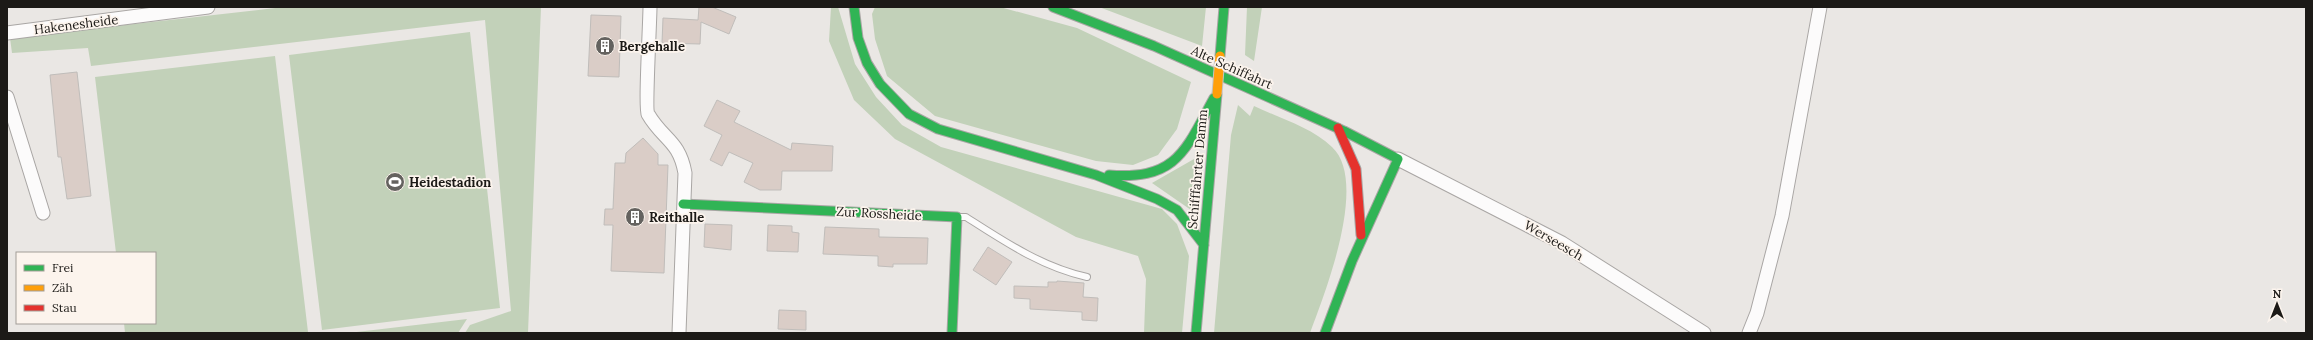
<svg xmlns="http://www.w3.org/2000/svg" width="2313" height="340" font-family="Lora,serif">
  <style>
    .green { fill: #c2d1b9 }
    .building { fill: #dacdc7; stroke: #c0bdba }
    .lines { fill: none; stroke-linecap: round; stroke-linejoin: round }
    .lane-casing { stroke: #a9a6a4; stroke-width: 8 }
    .street-casing { stroke: #a9a6a4; stroke-width: 15 }
    .fast-casing { stroke: #a9a6a4; stroke-width: 11 }
    .jam-casing { stroke: #a9a6a4; stroke-width: 11 }
    .lane { stroke: #fcfbfb; stroke-width: 6 }
    .street { stroke: #fcfbfb; stroke-width: 13 }
    .fast { stroke: #30b455; stroke-width: 9 }
    .jam { stroke: #e5322d; stroke-width: 9 }
    .slow-bridge-casing { stroke: #c6c4c3; stroke-width: 11; stroke-linecap: butt }
    .slow-bridge { stroke: #ff9f0a; stroke-width: 9 }
    .labels { text-anchor: middle; stroke-width: 3.5; stroke-linejoin: round; paint-order: stroke }
    .street-label { font-size: 13px; fill: #1c1a17; stroke: #fcf4ed }
    .poi-label { font-size: 13px; font-weight: bold; fill: #1c1a17; stroke: #fcf4ed; text-anchor: start }
  </style>
  <rect width="100%" height="100%" fill="#eae7e4"/>
  <path class="green" d="M 284,7 L 541,7 L 528,333 L 465,333 L 470,325 L 511,311 L 485,20 L 91,66 L 88,48 L 12,53 L 10,38 Z
    M 831,7 L 838,7 L 855,64 L 876,97 L 902,125 L 941,147 L 1162,209 L 1177,224 L 1189,256 L 1182,333 L 1144,333 L 1146,279 L 1138,256 L 1076,237 L 895,139 L 854,100 L 829,41 Z
    M 875,7 L 1000,7 L 1077,28 L 1191,82 L 1177,129 L 1158,155 L 1133,165 L 1096,161 L 935,116 L 887,76 L 875,39 L 872,14 Z
    M 1099,7 L 1206,7 L 1202,46 Z
    M 1247,7 L 1262,7 L 1254,61 L 1245,55 Z
    M 470,32 L 500,308 L 322,330 L 289,55 Z
    M 275,56 L 308,332 L 125,333 L 124,323 L 155,323 L 155,253 L 116,253 L 95,77 Z
    M 1238,105 L 1250,116 L 1254,106 C 1279,118 1311,127 1332,147 C 1369,181 1325,293 1310,333 L 1214,333 L 1231,135 Z
    M 1194,159 L 1196,161 L 1193,208 L 1191,210 L 1152,183 Z
    M 467,319 L 458,333 L 348,333 Z"/>
  <path class="building" d="M 699,7 L 712,7 L 736,17 L 729,34 L 701,22 L 700,44 L 662,43 L 663,18 L 698,20 Z
    M 591,15 L 621,16 L 619,77 L 588,76 Z
    M 77,72 L 91,196 L 67,199 L 61,157 L 58,157 L 50,75 Z
    M 717,100 L 740,111 L 734,122 L 791,150 L 792,143 L 833,146 L 832,171 L 782,171 L 781,190 L 760,190 L 744,182 L 753,163 L 729,152 L 722,166 L 710,160 L 722,135 L 704,126 Z
    M 643,138 L 658,154 L 658,165 L 668,165 L 664,273 L 611,271 L 613,225 L 604,225 L 605,209 L 613,209 L 615,163 L 625,163 L 626,153 Z
    M 705,224 L 732,225 L 731,250 L 704,247 Z
    M 768,225 L 792,226 L 792,232 L 799,233 L 798,252 L 767,251 Z
    M 825,227 L 879,229 L 879,237 L 928,238 L 927,264 L 893,264 L 893,267 L 878,266 L 878,256 L 823,254 Z
    M 988,247 L 1012,262 L 996,285 L 973,270 Z
    M 1057,281 L 1084,283 L 1083,297 L 1098,298 L 1097,321 L 1082,320 L 1082,312 L 1030,309 L 1030,299 L 1014,298 L 1014,286 L 1048,287 L 1048,282 L 1057,282 Z
    M 779,310 L 806,311 L 806,330 L 778,329 Z"/>
  <g class="lines">
    <defs>
      <path id="lane" d="M 959,217 L 966,217 C 1005,242 1042,267 1087,277"/>
      <path id="street" d="M 650,7 C 650,21 645,108 648,114 C 663,140 679,140 685,173 L 679,333
        M 7,33 L 208,7
        M 7,97 L 43,213
        M 1398,159 L 1562,243 L 1704,333
        M 1749,333 L 1757,313 L 1782,216 L 1820,7"/>
      <path id="fast" d="M 854,7 L 858,38 L 867,63 L 880,84 L 909,114 L 938,129 L 1096,175 L 1157,199 L 1177,210 L 1204,245
        M 1053,7 L 1154,46 L 1344,131 L 1398,159
        M 1220,56 L 1224,7
        M 1109,175 C 1177,180 1185,151 1214,98
        M 683,204 L 957,217 L 952,333
        M 1196,333 L 1217,94
        M 1325,333 L 1352,261 L 1398,159"/>
      <path id="jam" d="M 1338,128 L 1356,169 L 1361,235"/>
    </defs>
    <use href="#lane" class="lane-casing"/>
    <use href="#street" class="street-casing"/>
    <use href="#fast" class="fast-casing"/>
    <use href="#jam" class="jam-casing"/>
    <use href="#lane" class="lane"/>
    <use href="#street" class="street"/>
    <use href="#fast" class="fast"/>
    <use href="#jam" class="jam"/>
    <defs>
      <path id="slow-bridge" d="M 1217,94 L 1220,56"/>
    </defs>
    <use href="#slow-bridge" class="slow-bridge-casing"/>
    <use href="#slow-bridge" class="slow-bridge"/>
  </g>
  <defs>
    <symbol id="building-disc" viewBox="-11 -11 22 22"><circle r="9.5" fill="#64625f" stroke="#fcf4ed"/><path d="M-4-6H4V6H1V3H-1V6H-4ZM-2.5-4.3h1.7v1.8h-1.7ZM.8-4.3h1.7v1.8H.8ZM-2.5-1h1.7V.8h-1.7ZM.8-1h1.7V.8H.8Z" fill="#fff"/></symbol>
    <symbol id="stadium-disc" viewBox="-11 -11 22 22"><circle r="9.5" fill="#64625f" stroke="#fcf4ed"/><path d="M0-5a6.5 5 0 1 0 0 10a6.5 5 0 1 0 0-10ZM-3.5-1.8h7v3.6h-7Z" fill="#fff"/></symbol>
  </defs>
  <g fill-rule="evenodd">
    <use href="#building-disc" x="594" y="35" width="22" height="22"/>
    <use href="#stadium-disc" x="384" y="171" width="22" height="22"/>
    <use href="#building-disc" x="624" y="206" width="22" height="22"/>
  </g>
  <g class="labels">
    <g class="street-label">
      <text transform="translate(76 24) rotate(-7)" y="5">Hakenesheide</text>
      <text transform="translate(1232 67) rotate(24)" y="5">Alte Schiffahrt</text>
      <text transform="translate(1197 169) rotate(-85)" y="5">Schifffahrter Damm</text>
      <text transform="translate(879 213) rotate(3)" y="5">Zur Rossheide</text>
      <text transform="translate(1554 240) rotate(30)" y="5">Werseesch</text>
    </g>
    <g class="poi-label">
      <text x="619" y="51">Bergehalle</text>
      <text x="409" y="187">Heidestadion</text>
      <text x="649" y="222">Reithalle</text>
    </g>
  </g>
  <rect width="2313" height="340" fill="none" stroke="#1c1a17" stroke-width="16"/>
  <rect x="16" y="252" width="140" height="72" fill="#fcf4ed" stroke="#a29d97"/>
  <rect x="24" y="265" width="20" height="6" fill="#30b455" stroke="#a29d97"/>
  <text x="52" y="272" font-size="12" fill="#1c1a17">Frei</text>
  <rect x="24" y="285" width="20" height="6" fill="#ff9f0a" stroke="#a29d97"/>
  <text x="52" y="292" font-size="12" fill="#1c1a17">Zäh</text>
  <rect x="24" y="305" width="20" height="6" fill="#e5322d" stroke="#a29d97"/>
  <text x="52" y="312" font-size="12" fill="#1c1a17">Stau</text>
  <g transform="translate(2277 304)" stroke="#fcf4ed" stroke-width="3" paint-order="stroke">
  <path d="M0-3L7 15L0 10L-7 15Z" fill="#1c1a17"/>
  <text y="-6" font-size="11" font-weight="bold" text-anchor="middle" fill="#1c1a17">N</text>
  </g>
</svg>
